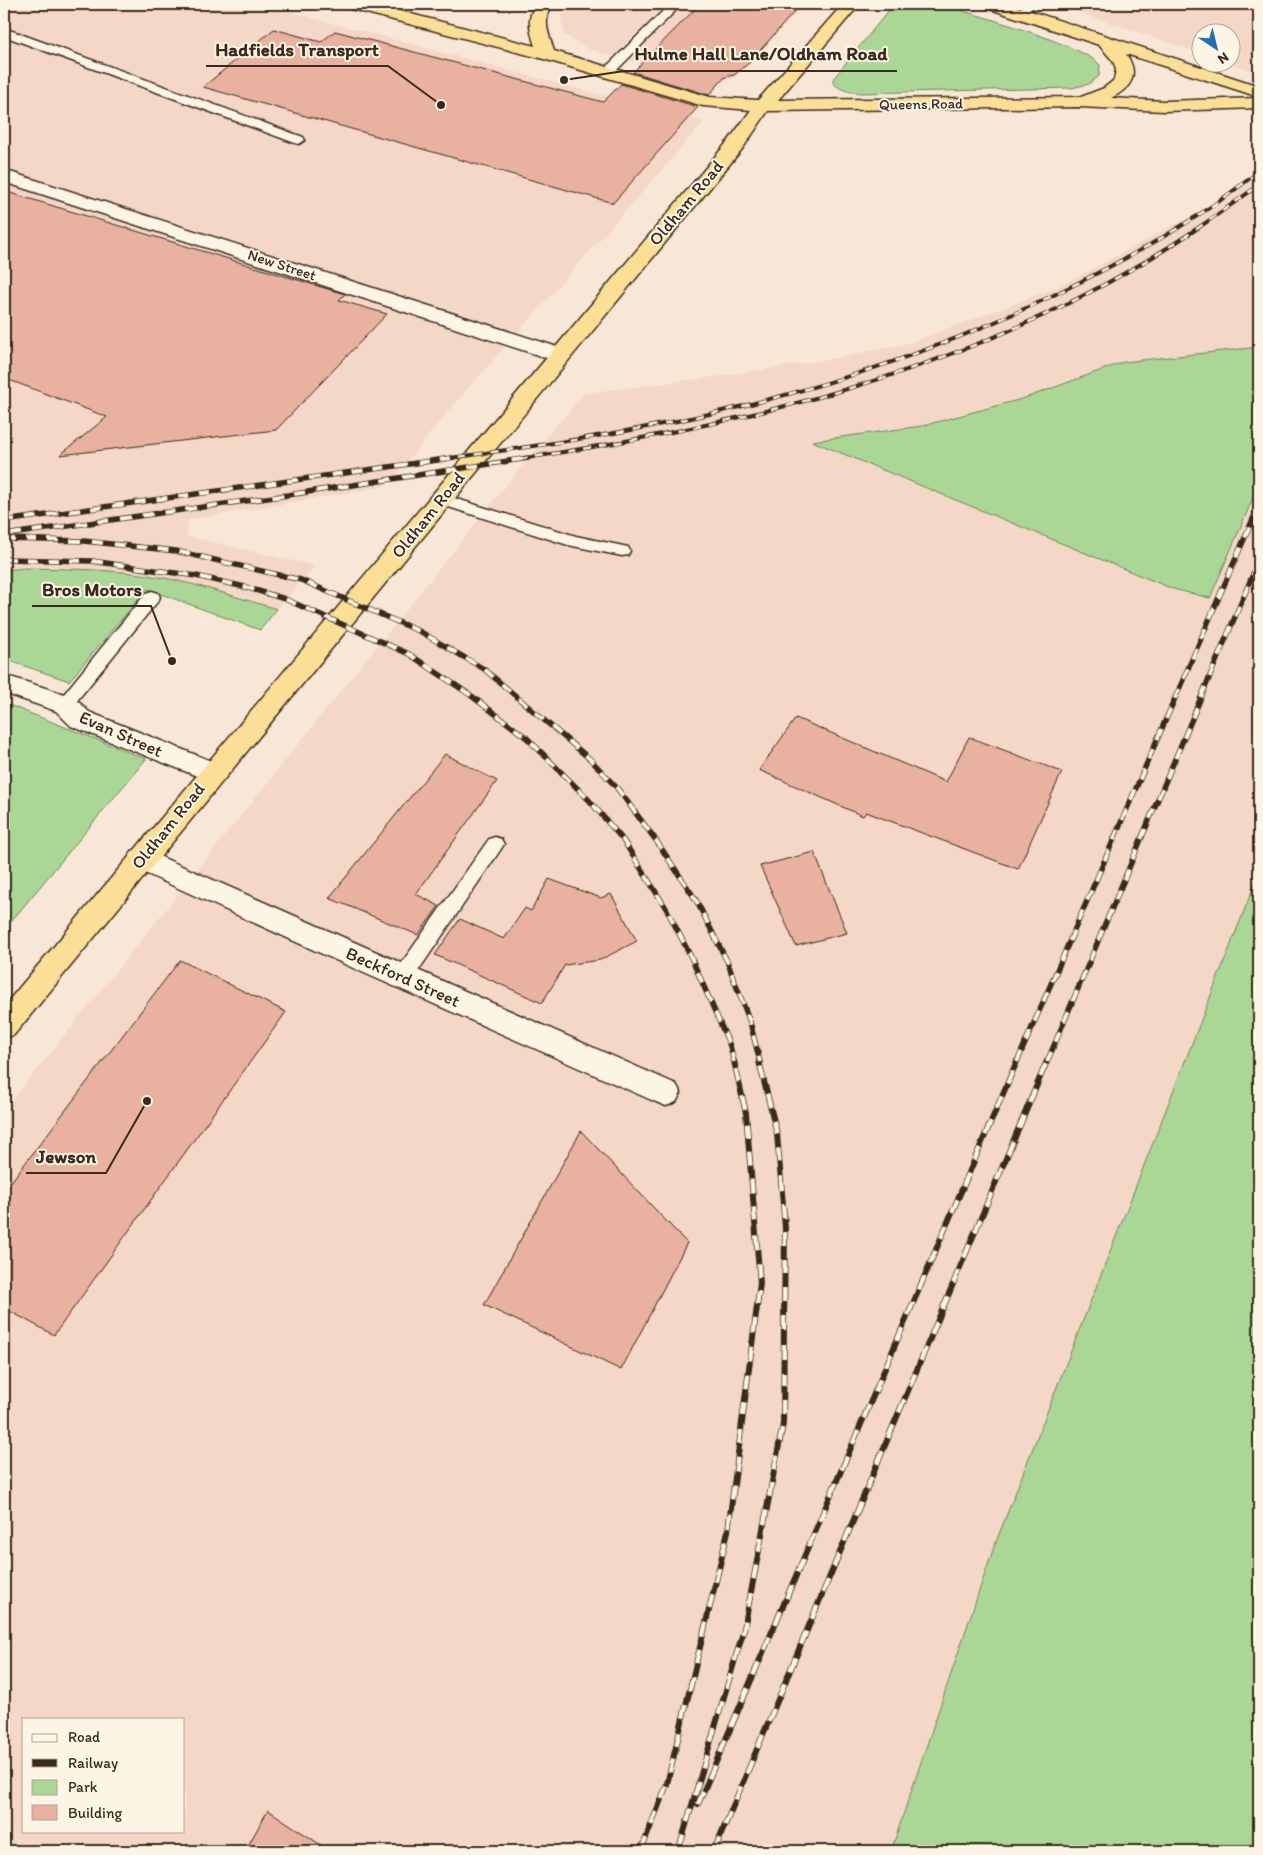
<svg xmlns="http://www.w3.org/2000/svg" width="1263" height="1855" font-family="Itim,sans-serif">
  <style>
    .built { fill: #f4d7c6; fill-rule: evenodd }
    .green { fill: #aad796; stroke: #72805a }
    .building { fill: #e9b19f; stroke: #3b2a1e }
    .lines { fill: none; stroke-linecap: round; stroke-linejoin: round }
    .service-casing { stroke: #3b2a1e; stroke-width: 3 }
    .minor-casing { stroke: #3b2a1e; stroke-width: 3 }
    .trunk-casing { stroke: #3b2a1e; stroke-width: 3 }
    .service { fill: #fcf5e5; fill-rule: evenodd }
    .minor { fill: #fcf5e5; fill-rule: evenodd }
    .trunk { fill: #fbdf96; fill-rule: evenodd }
    .rail-far2-casing { stroke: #3b2a1e; stroke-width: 4 }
    .rail-far1-casing { stroke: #3b2a1e; stroke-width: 5.5 }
    .rail-casing { stroke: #3b2a1e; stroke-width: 6 }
    .rail-far2 { stroke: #fcf5e5; stroke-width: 2.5; stroke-dasharray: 8; stroke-linecap: butt }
    .rail-far1 { stroke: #fcf5e5; stroke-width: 4; stroke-dasharray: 11; stroke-linecap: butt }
    .rail { stroke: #fcf5e5; stroke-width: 4.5; stroke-dasharray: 14; stroke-linecap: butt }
    .labels { text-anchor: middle; stroke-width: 4; stroke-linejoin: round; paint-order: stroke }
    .far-street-label { font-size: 15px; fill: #3b2a1e; stroke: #fcf5e5 }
    .street-label { font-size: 18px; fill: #3b2a1e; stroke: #fcf5e5 }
    .leader { fill: none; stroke: #3b2a1e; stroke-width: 2 }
    .callout-dot { fill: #3b2a1e; stroke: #fcf5e5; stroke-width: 2 }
    .callout-label { font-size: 19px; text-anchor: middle; font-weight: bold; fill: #3b2a1e; stroke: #fcf5e5; stroke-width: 4; stroke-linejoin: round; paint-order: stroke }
  </style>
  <rect width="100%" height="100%" fill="#f8e7d7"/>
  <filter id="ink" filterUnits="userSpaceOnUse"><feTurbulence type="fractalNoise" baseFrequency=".02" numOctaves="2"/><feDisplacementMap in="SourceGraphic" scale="10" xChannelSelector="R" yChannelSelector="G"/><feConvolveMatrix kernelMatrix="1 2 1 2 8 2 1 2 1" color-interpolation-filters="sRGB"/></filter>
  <g filter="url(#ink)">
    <path class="built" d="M 4,4 L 261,4 L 704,122 L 450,409 L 393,479 L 382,487 L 188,520 L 187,536 L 315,566 L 277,609 L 190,584 L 158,577 L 26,568 L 4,570 Z
      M 579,4 L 805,4 L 735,78 L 712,83 L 588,49 L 564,35 L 561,15 Z
      M 1053,4 L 1259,4 L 1259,72 L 1229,63 L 1230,32 L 1200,32 L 1200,53 Z
      M 1259,166 L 1259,873 L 994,1547 L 891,1851 L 4,1851 L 4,1111 L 521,467 L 584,393 L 722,376 L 826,360 L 909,343 L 1058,287 L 1223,199 L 1249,179 ZM 24,1719 L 184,1719 L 184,1831 L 24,1831 Z"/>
    <path class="green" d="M 894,4 C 908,4 923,2 936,4 C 965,10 1085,46 1100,65 L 1099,76 L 1089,84 L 1071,88 L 861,93 C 849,92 842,91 833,83 L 833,79 Z
      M 1259,347 L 1259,484 L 1210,598 L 1173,589 L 812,441 L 922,426 L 1025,398 L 1124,362 Z
      M 26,568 C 70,569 116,569 159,577 C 199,584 238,598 277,609 L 260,630 L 147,589 L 69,681 L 4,659 L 4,570 Z
      M 4,703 L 146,759 L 4,930 Z
      M 1259,873 L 1259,1851 L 891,1851 L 994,1547 Z"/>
    <path class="building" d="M 700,4 L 801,4 L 749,63 L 734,75 L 725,77 L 709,95 L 633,72 Z
      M 274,29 L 321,42 L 335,31 L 603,102 L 621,84 L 698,107 L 613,203 L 203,87 Z
      M 4,191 L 331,290 L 345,294 L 339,300 L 387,314 L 276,430 L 60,455 L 107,417 L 4,378 Z
      M 796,718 L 946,782 L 969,737 L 1062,772 L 1018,869 L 866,812 L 863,816 L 759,770 Z
      M 445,754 L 497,781 L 416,894 L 439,906 L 418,935 L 329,898 Z
      M 814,852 L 847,933 L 796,946 L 760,866 Z
      M 549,879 L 601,898 L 611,894 L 637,941 L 600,960 L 565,965 L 542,1003 L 435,955 L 460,919 L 504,939 L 525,908 L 531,911 Z
      M 180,960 L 286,1012 L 54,1335 L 4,1308 L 4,1191 Z
      M 581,1131 L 687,1243 L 621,1370 L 484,1305 Z
      M 268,1810 L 330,1851 L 245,1851 Z"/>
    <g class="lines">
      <defs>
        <path id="service" d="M 670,4 L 682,4 L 611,76 L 603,76 L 601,73 L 603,70 Z
          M 1024,4 L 1036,4 L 1026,15 L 1018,15 L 1016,13 Z
          M 4,28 L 303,137 L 305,140 L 299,144 L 295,143 L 4,36 Z
          M 441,494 L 576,536 L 628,547 L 630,551 L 628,555 L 622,556 L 568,545 L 436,503 L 433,499 L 436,495 Z
          M 152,591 L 158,593 L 160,597 L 158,601 L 71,708 L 65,710 L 59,708 L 57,704 L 59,700 L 146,593 Z
          M 495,837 L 501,839 L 504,844 L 501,849 L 410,983 L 403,985 L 396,983 L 393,977 L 396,971 L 489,839 Z"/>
        <path id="minor" d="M 4,170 L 567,350 L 570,355 L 567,360 L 560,361 L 553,360 L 4,182 Z
          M 4,675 L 74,697 L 89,712 L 221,765 L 225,772 L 221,779 L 212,782 L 71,726 L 56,711 L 4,693 Z
          M 141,848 L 676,1084 L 681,1093 L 676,1102 L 666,1106 L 656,1102 L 364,973 L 132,867 L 128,859 L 132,851 Z"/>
        <path id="trunk" d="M 345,4 L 372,4 L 535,46 C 530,31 526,18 536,4 L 553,4 C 542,22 548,31 554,51 L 710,97 L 758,100 L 843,4 L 860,4 L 778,100 L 1081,97 L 1104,88 L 1114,80 L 1116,69 L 1113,61 L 1099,45 L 987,8 L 985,4 L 1009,4 L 1259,86 L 1259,97 L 1126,54 C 1140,74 1132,88 1111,98 L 1164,101 L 1259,98 L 1259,108 L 1164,111 L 1079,107 L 768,111 L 743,148 L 14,1035 L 4,1038 L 4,1006 L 729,140 L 751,110 L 703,106 L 540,58 L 347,8 Z"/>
      </defs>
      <use href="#service" class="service-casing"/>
      <use href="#minor" class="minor-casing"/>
      <use href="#trunk" class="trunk-casing"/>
      <use href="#service" class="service"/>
      <use href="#minor" class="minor"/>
      <use href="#trunk" class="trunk"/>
      <defs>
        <path id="rail-far2" d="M 443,459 C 513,449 583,440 652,426 C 801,397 945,351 1080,282 C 1143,250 1204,216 1259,171
          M 520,459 C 734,426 951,376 1139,265 C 1181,241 1220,213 1259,185"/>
        <path id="rail-far1" d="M 4,521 L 452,458
          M 11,534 L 288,495 L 528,458
          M 4,539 L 84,541 L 176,551 L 301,580 L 421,632 L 484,669 L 591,760 L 617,788 L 655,839 L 696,900 L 727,961 L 750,1022 L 760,1062
          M 4,559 L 92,561 L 196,576 L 245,587 L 285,599 L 409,654 L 469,694 L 527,738 L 589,800 L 623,840 L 666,908 L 691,957 L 730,1046 L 734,1062
          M 1017,1062 L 1259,505
          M 1047,1062 L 1259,560"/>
        <path id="rail" d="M 698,1804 L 1017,1061
          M 679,1849 L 744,1629 L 783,1424 L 785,1228 L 777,1134 L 759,1061
          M 641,1851 L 667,1784 L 728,1531 L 760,1283 L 746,1113 L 734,1061
          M 714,1851 L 1047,1061"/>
      </defs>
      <use href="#rail-far2" class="rail-far2-casing"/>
      <use href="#rail-far1" class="rail-far1-casing"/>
      <use href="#rail" class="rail-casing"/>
      <use href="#rail-far2" class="rail-far2"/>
      <use href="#rail-far1" class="rail-far1"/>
      <use href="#rail" class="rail"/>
    </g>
  </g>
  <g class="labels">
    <g class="far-street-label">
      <text transform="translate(921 104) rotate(-1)" y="5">Queens Road</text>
      <text transform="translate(282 265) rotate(18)" y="5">New Street</text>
    </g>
    <g class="street-label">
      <text transform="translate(686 203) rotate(-50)" y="6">Oldham Road</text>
      <text transform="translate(428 515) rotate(-51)" y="6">Oldham Road</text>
      <text transform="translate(121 734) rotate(24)" y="6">Evan Street</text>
      <text transform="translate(168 826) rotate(-51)" y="6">Oldham Road</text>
      <text transform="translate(403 977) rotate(24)" y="6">Beckford Street</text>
    </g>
  </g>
  <path class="leader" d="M441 105L388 66H206M564 80L624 71H897M172 661L151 606H32M147 1101L106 1173H26"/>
  <g class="callout-dot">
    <circle cx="441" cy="105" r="5"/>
    <circle cx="564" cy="80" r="5"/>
    <circle cx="172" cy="661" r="5"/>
    <circle cx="147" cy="1101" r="5"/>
  </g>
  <g class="callout-label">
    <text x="297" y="56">Hadfields Transport</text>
    <text x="761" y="60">Hulme Hall Lane/Oldham Road</text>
    <text x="92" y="596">Bros Motors</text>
    <text x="66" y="1163">Jewson</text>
  </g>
  <rect width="1263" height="1855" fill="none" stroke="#fcf5e5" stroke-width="20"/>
  <rect x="10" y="10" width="1243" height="1835" fill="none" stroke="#3b2a1e" stroke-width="2" filter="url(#ink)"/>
  <rect x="22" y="1718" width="162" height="115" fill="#fcf5e5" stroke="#afa495"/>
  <rect x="32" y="1734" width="25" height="8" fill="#fcf5e5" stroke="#afa495"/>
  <text x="68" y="1742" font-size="15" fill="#3b2a1e">Road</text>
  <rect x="32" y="1759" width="25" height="8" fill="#3b2a1e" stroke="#afa495"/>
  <text x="68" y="1768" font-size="15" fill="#3b2a1e">Railway</text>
  <rect x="32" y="1780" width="25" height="15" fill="#aad796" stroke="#afa495"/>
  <text x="68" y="1792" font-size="15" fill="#3b2a1e">Park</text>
  <rect x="32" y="1805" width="25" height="15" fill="#e9b19f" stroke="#afa495"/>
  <text x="68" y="1818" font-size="15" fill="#3b2a1e">Building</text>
  <g transform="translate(1216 48) rotate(145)"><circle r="24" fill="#fcf5e5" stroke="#afa495"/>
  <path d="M0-4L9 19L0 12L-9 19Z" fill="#1f6fb2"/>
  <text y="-8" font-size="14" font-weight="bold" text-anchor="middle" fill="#3b2a1e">N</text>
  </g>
</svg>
